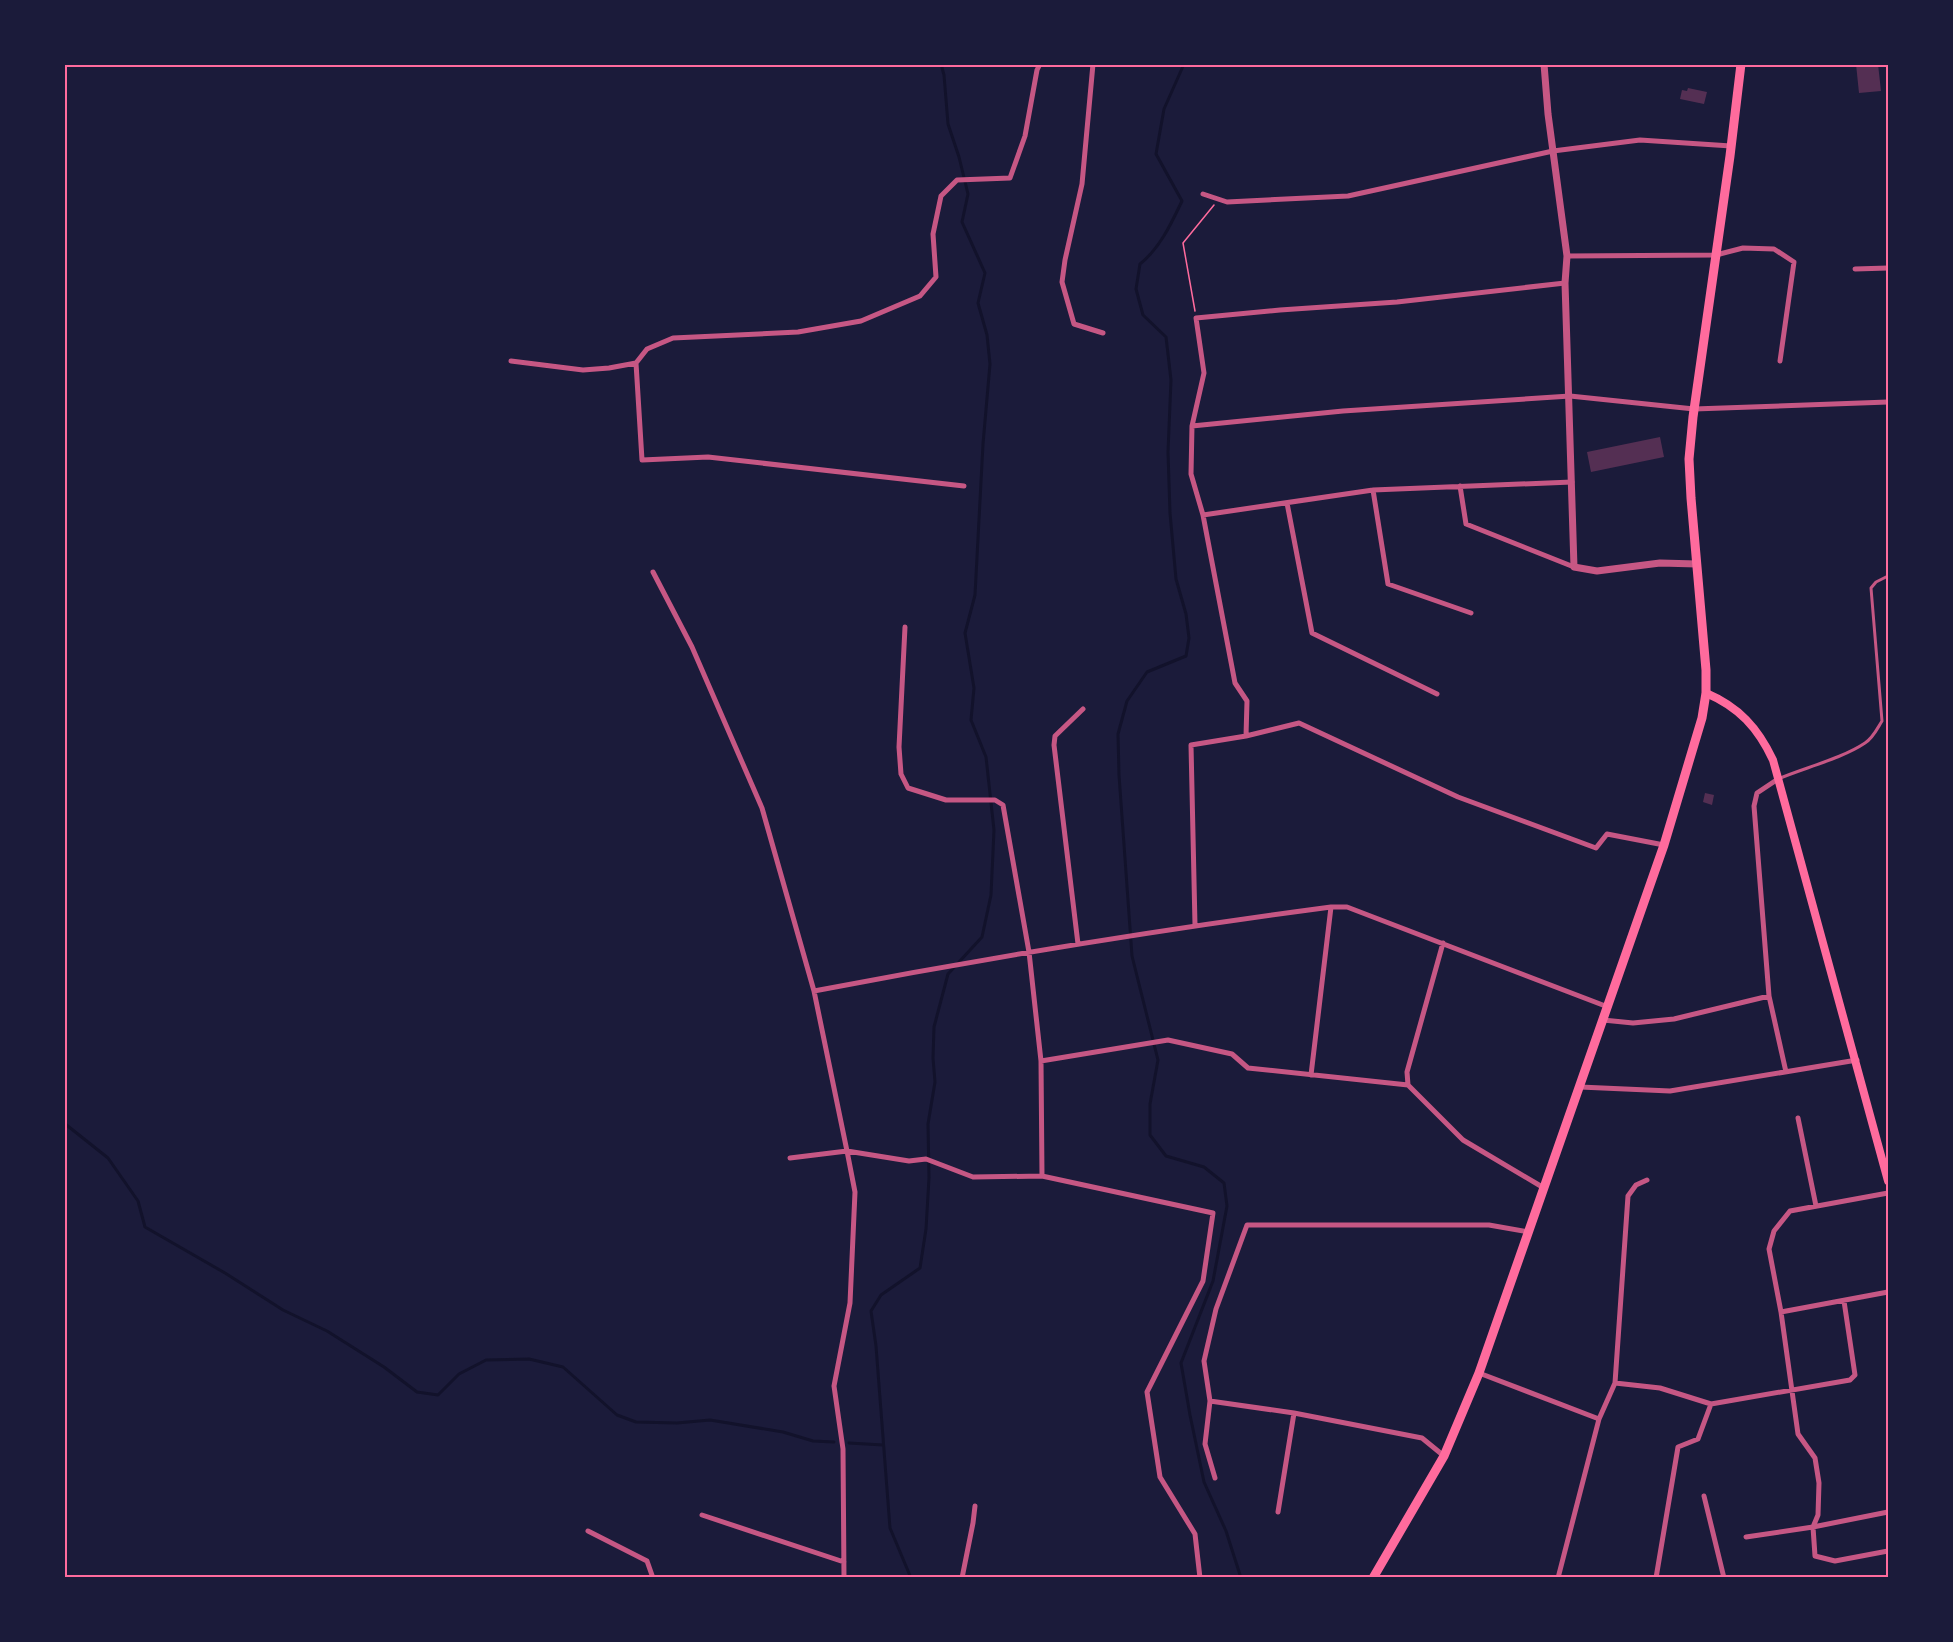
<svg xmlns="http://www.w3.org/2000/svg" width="1953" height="1642" font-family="'Open Sans',sans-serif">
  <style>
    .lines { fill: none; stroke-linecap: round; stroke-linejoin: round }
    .stream { stroke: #12122b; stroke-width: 3 }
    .building { fill: #542f53 }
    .path { stroke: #ff6b9d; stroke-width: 1.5 }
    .service { stroke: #c65784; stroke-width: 3 }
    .minor { stroke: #c65784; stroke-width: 5 }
    .tertiary { stroke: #c65784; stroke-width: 7 }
    .secondary { stroke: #ff6b9d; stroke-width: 8 }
    .primary { stroke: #ff6b9d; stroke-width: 9 }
    .neatline { fill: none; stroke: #ff6b9d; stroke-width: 2 }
  </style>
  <rect width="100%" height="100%" fill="#1b1b3a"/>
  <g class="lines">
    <path class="stream" d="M 1184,64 L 1164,109 L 1156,154 L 1182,201 C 1171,224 1160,248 1140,264 L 1136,289 L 1143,315 L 1166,337 L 1171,380 L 1168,452 L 1170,513 L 1176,579 L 1186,614 L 1189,638 L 1186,656 L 1147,672 L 1127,701 L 1118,734 L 1119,775 L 1132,956 L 1158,1060 L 1150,1104 L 1150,1135 L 1166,1156 L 1204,1167 L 1224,1183 L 1227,1206 L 1213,1281 L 1181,1363 L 1190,1415 L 1204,1482 L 1226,1531 L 1241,1578
      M 64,1123 L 108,1158 L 138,1201 L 145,1227 L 225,1273 L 283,1310 L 327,1331 L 384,1367 L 417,1392 L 438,1395 L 459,1374 L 486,1360 L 529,1359 L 563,1367 L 617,1415 L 636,1422 L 677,1423 L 710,1420 L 783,1432 L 813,1441 L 834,1442
      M 849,1443 L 883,1445
      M 911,1578 L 890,1528 L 876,1346 L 871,1311 L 881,1295 L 920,1268 L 926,1229 L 929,1178 L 928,1124 L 935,1082 L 933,1058 L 934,1027 L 948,974 L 982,937 L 991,895 L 994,830 L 986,757 L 971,720 L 974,688 L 965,633 L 975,595 L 983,444 L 990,364 L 987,335 L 978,303 L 985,273 L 962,222 L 968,194 L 959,157 L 948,124 L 944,75 L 941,64"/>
  </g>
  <path class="building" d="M 1856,64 L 1878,64 L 1881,91 L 1859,93 Z
    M 1688,88 L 1707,92 L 1704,104 L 1680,99 L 1682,90 L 1687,91 Z
    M 1660,437 L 1664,457 L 1591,472 L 1587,452 Z
    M 1705,793 L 1714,795 L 1712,805 L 1703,802 Z"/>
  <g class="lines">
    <path class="path" d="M 1195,311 L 1183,243 L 1214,205"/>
    <path class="service" d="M 1778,779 C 1804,768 1843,758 1865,743 C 1873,738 1877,729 1882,721 L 1871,588 L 1876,582 L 1888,576"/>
    <path class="minor" d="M 1093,64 L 1082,184 L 1065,260 L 1062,282 L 1074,324 L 1103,333
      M 1169,64 L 1199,64
      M 1203,194 L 1227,202 L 1348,196 L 1553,151 L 1640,140 L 1731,146
      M 1567,256 L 1716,255 L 1743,248 L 1774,249 L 1794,262 L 1780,361
      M 1855,269 L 1888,268
      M 511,361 L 583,370 L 609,368 L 636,363 L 647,349 L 673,338 L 798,332 L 861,321 L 920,296 L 936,277 L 933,234 L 941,196 L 957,180 L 1010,178 L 1025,136 L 1037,70 L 1040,64
      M 636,363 L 642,460 L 708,457 L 964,486
      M 1192,426 L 1343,411 L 1570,396 L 1694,409 L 1888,402
      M 1460,486 L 1466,524 L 1574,567
      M 1373,490 L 1388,584 L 1471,613
      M 1287,503 L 1312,633 L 1437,694
      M 1203,515 L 1373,490 L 1572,482
      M 653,572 L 692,647 L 762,808 L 814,991 L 847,1151 L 855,1192 L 850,1303 L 834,1386 L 843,1449 L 844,1578
      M 905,627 L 899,747 L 901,774 L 908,788 L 946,800 L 995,800 L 1003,805 L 1029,952 L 1041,1061 L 1042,1176
      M 1246,736 L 1299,723 L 1458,797 L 1596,848 L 1607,834 L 1664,845
      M 1778,779 L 1757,793 L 1754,806 L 1769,996 L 1786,1072
      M 1195,925 L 1191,745 L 1246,736 L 1247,701 L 1235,683 L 1203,515 L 1191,474 L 1192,426 L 1204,373 L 1196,318 L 1280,310 L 1397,302 L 1565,283
      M 1078,944 L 1054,745 L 1055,736 L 1083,709
      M 814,991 C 986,958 1158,930 1331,907 L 1347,907 L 1608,1007
      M 1603,1020 L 1633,1023 L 1674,1019 L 1769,996
      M 1041,1061 L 1168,1040 L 1232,1054 L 1248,1068 L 1408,1085 L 1463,1140 L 1544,1188
      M 1311,1075 L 1331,907
      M 1408,1085 L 1407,1072 L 1443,943
      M 1580,1087 L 1670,1091 L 1857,1060
      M 1798,1118 L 1816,1206
      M 790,1158 L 847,1151 L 909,1161 L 926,1159 L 973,1177 L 1042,1176 L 1213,1213 L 1203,1281 L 1147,1392 L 1160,1477 L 1195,1534 L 1200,1578
      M 1888,1193 L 1790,1211 L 1774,1231 L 1769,1249 L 1781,1312 L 1798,1434 L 1815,1458 L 1819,1483 L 1818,1515 L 1813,1527 L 1815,1556 L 1835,1561 L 1888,1551
      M 1781,1312 L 1888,1292
      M 1479,1373 L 1599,1419
      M 1615,1383 L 1660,1388 L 1711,1404 L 1698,1439 L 1678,1447 L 1656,1578
      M 1210,1401 L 1294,1413 L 1422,1438 L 1444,1456
      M 1711,1404 L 1850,1380 L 1855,1375 L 1844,1301
      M 1215,1478 L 1205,1444 L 1210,1401 L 1204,1361 L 1216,1309 L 1247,1225 L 1489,1225 L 1529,1232
      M 1704,1496 L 1724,1578
      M 1278,1512 L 1294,1413
      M 702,1515 L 844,1562
      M 588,1531 L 647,1561 L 653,1578
      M 1746,1537 L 1813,1527 L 1888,1512
      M 962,1578 L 973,1523 L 975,1506
      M 1558,1578 L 1599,1419 L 1615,1383 L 1628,1196 L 1636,1185 L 1647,1180"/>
    <path class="tertiary" d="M 1544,64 L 1548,114 L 1567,256 L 1565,283 L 1574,567 L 1597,571 L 1660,563 L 1697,564"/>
    <path class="secondary" d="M 1706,693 C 1739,707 1758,728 1773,760 L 1888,1181"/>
    <path class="primary" d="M 1373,1578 L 1444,1456 L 1479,1373 L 1664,845 L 1702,718 L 1706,693 L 1706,670 L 1691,498 L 1689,459 L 1693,417 L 1730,156 L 1741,64"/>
  </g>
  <rect width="1953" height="1642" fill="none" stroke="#1b1b3a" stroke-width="132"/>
  <rect x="66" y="66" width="1821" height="1510" class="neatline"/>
</svg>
